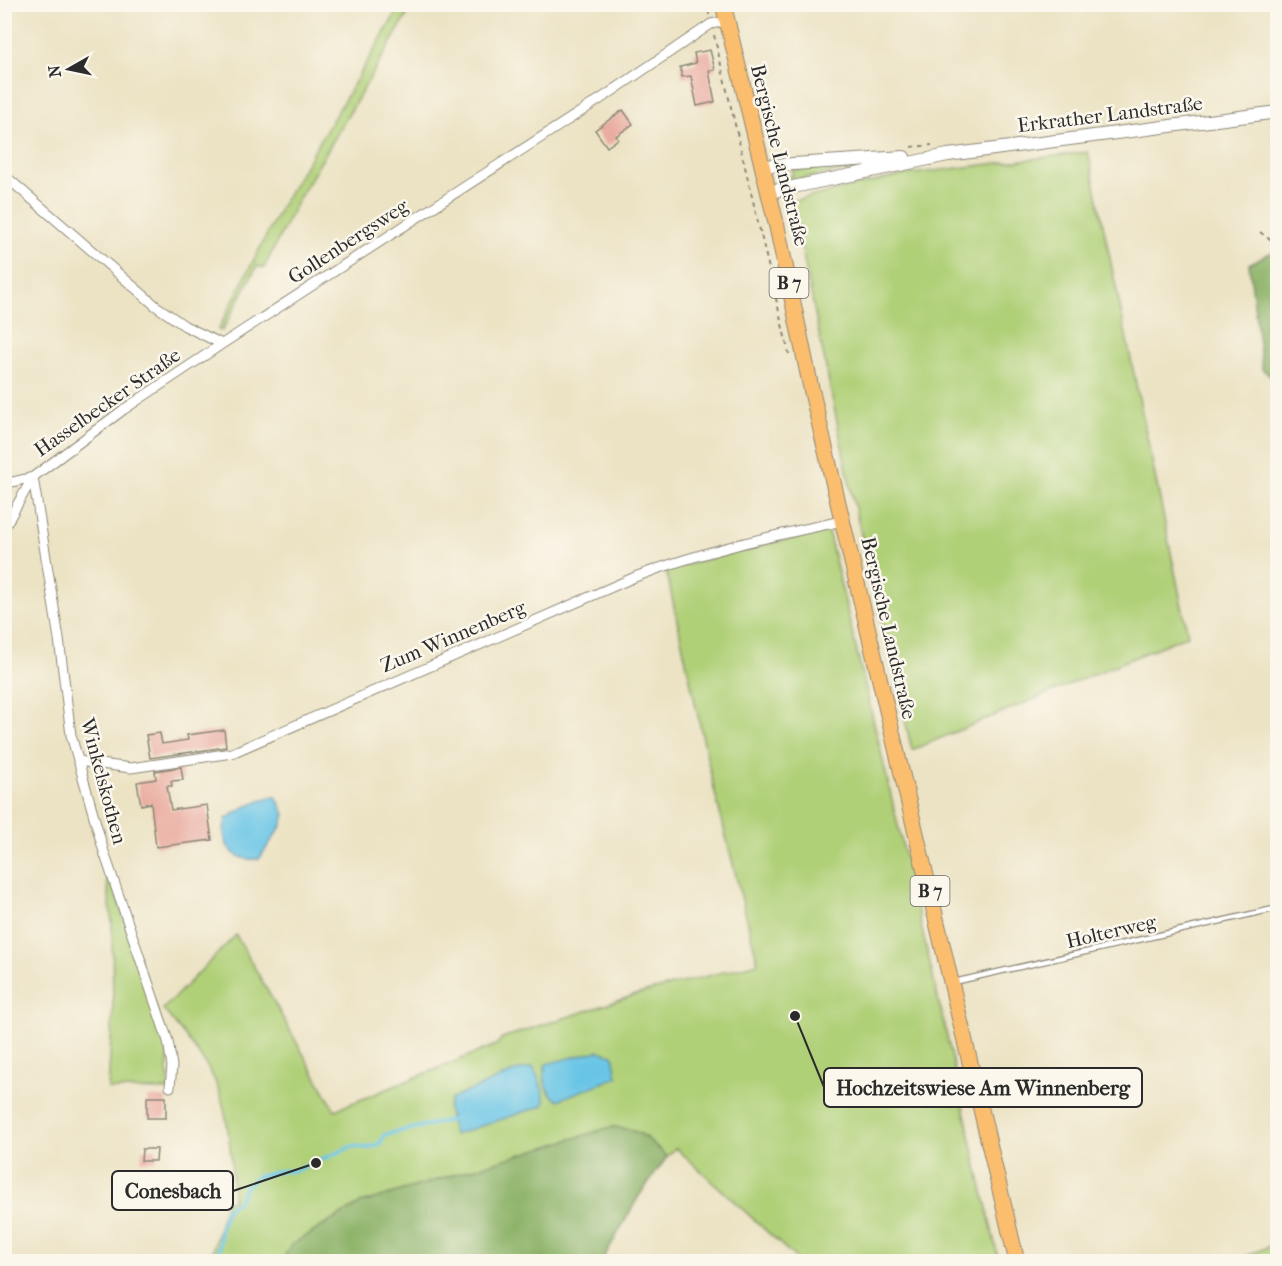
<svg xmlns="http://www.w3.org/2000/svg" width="1282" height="1266" font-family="'IM FELL French Canon',serif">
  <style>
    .green { fill: #b0d078; stroke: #6e7e52; stroke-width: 1.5 }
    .forest { fill: #8cb268; stroke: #5c6e4a; stroke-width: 1.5 }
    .water { fill: #68c5e6; stroke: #4a7888; stroke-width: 1.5 }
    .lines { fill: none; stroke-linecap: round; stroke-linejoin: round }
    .stream { stroke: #68c5e6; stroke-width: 4 }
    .building { fill: #eaaca0 }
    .service-casing { stroke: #8c8778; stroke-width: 7 }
    .minor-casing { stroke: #8c8778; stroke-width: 11 }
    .tertiary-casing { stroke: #8c8778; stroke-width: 14 }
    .primary-casing { stroke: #8c8778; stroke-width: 17 }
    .path { stroke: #8c8778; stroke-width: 2; stroke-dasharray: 4.5 4.5; stroke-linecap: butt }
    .service { stroke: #fff; stroke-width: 4.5 }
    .minor { stroke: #fff; stroke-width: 9 }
    .tertiary { stroke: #fff; stroke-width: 12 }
    .primary { stroke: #fbbd6e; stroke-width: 15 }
    .labels { text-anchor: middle; stroke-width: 5; stroke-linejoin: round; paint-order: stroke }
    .shield { fill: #fbf7ec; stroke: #696865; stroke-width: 1.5 }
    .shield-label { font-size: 18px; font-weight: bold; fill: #2b2b2b }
    .street-label { font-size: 20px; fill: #2b2b2b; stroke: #fbf7ec }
    .leader { fill: none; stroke: #2b2b2b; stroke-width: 2 }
    .callout-dot { fill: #2b2b2b; stroke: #fbf7ec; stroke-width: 2 }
    .callout { fill: #fbf7ec; stroke: #2b2b2b; stroke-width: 2 }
    .callout-label { font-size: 21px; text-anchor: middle; font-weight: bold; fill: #2b2b2b }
  </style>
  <rect width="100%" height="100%" fill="#fbf7ec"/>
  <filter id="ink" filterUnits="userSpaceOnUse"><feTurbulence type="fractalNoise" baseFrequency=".0167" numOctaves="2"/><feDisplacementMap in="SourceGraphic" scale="12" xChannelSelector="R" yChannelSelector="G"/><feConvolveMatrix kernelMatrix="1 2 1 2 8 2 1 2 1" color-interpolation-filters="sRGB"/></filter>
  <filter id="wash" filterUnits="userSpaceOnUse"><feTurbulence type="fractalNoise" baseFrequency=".008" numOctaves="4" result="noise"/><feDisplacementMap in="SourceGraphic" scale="24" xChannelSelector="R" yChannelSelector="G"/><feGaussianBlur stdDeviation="1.35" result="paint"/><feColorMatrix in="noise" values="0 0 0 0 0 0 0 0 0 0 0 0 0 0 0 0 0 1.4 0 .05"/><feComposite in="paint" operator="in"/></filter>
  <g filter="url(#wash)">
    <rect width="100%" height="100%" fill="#ece3c4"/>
    <path class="green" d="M 401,5 L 413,5 L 297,202 L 264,268 L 257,266 L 222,331 L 218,330 L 284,201 Z
      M 1088,152 L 1188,635 L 912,750 L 853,500 L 792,201 L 902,175 Z
      M 856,165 L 856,169 L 794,180 L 788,181 L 782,177 L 793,176 L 792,170 Z
      M 828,531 L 879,744 L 999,1261 L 799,1261 L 676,1148 L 667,1157 C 648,1138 639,1128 611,1127 L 361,1203 L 291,1245 L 282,1261 L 210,1261 L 226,1202 L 233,1200 C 232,1163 230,1111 213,1077 C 200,1052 180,1031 163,1009 L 236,935 L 335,1110 L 496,1045 L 502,1038 L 642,993 L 758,963 L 714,789 L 666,570 L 759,546 Z
      M 105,864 L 167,1040 L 169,1090 L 108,1089 L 113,1007 L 112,924 Z
      M 1277,1243 L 1277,1261 L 1235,1261 Z"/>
    <path class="forest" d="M 1270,253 L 1277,254 L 1277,381 L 1262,369 L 1249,264 Z
      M 611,1127 C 639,1128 648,1138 667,1157 L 639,1196 L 602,1261 L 282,1261 L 291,1245 L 361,1203 Z"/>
    <path class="water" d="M 270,797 L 276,797 L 285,814 L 282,825 L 259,859 C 233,862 219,844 226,819 L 245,807 Z
      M 598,1051 L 613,1055 L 617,1077 L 558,1100 C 545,1093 542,1077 546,1064 Z
      M 533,1067 C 539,1078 543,1090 545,1102 L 542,1106 L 454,1135 L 448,1107 L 451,1099 L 516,1071 Z"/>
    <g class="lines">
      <path class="stream" d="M 216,1262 L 220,1244 L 220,1231 L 226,1209 L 238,1201 L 246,1186 L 257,1177 L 280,1171 L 295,1171 L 353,1146 L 368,1148 L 380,1144 L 384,1135 L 451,1120"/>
    </g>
    <g id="blocks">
      <path class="building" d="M 710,50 L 715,70 L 709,71 L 715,102 L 697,106 L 691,76 L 682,77 L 680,67 L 696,63 L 694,53 Z
        M 623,110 L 633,124 L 616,136 L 618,139 L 607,147 L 595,130 Z
        M 224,730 L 226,747 L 150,758 L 146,735 L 160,733 L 162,744 L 188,740 L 187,735 Z
        M 181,767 L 183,780 L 171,781 L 172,786 L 167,786 L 171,810 L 207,805 L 212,840 L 156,847 L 151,803 L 141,805 L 137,782 L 156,779 L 155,771 Z
        M 147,1097 L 166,1097 L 166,1118 L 147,1118 Z
        M 142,1149 L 157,1149 L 156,1161 L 141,1161 Z"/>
    </g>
  </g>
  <g filter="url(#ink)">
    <use href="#blocks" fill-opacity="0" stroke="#8c8778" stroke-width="1.5"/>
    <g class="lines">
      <defs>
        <path id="service" d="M 954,982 L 1278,908"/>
        <path id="minor" d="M 4,175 L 156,306 L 185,326 L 222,344 L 608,94 L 711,24 L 726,21
          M 33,477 L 59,639 L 71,735 L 104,852 L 168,1041 L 172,1066 L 170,1087
          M 4,484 L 33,477
          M 4,528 L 33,477 L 123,410 L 222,344
          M 78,761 L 131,768 L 232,753 L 635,577 C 702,551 772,536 842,521"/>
        <path id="tertiary" d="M 762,166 L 904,157
          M 769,192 L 948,155 L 1278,112"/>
        <path id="primary" d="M 723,4 L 777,227 L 811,388 L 1017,1262"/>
      </defs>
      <use href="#service" class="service-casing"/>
      <use href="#minor" class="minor-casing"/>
      <use href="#tertiary" class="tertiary-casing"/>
      <use href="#primary" class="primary-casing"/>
      <path class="path" d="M 707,4 L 709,15
        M 714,35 L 789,354
        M 911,147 L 932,145
        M 1260,232 L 1269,239 L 1278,240"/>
      <use href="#service" class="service"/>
      <use href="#minor" class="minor"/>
      <use href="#tertiary" class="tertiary"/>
      <use href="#primary" class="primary"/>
    </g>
  </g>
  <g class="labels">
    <g class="shield">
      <rect x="769.5" y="268" width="39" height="30" rx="4.5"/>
      <rect x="910.5" y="876" width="39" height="30" rx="4.5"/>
    </g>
    <g class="shield-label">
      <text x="789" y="289">B 7</text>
      <text x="930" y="897">B 7</text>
    </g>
    <g class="street-label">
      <text transform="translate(1110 114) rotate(-7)" y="7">Erkrather Landstraße</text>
      <text transform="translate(780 155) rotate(76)" y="7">Bergische Landstraße</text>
      <text transform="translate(348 241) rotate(-33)" y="7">Gollenbergsweg</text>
      <text transform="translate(107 402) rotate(-35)" y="7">Hasselbecker Straße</text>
      <text transform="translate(889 628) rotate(77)" y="7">Bergische Landstraße</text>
      <text transform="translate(453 636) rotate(-23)" y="7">Zum Winnenberg</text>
      <text transform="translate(104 781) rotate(75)" y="7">Winkelskothen</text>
      <text transform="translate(1111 931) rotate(-13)" y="7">Holterweg</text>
    </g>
  </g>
  <path class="leader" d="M795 1016L824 1087M316 1163L233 1191"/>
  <g class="callout-dot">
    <circle cx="795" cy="1016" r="6"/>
    <circle cx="316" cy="1163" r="6"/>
  </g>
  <g class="callout">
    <rect x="824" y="1068" width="318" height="39" rx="6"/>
    <rect x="112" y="1171" width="121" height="39" rx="6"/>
  </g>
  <g class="callout-label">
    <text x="983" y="1095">Hochzeitswiese Am Winnenberg</text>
    <text x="173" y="1198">Conesbach</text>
  </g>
  <rect width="1282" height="1266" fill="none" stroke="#fbf7ec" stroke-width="24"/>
  <g transform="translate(69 69) rotate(261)" stroke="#fbf7ec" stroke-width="4.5" paint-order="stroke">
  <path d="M0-4.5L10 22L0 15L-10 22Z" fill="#2b2b2b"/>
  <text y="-9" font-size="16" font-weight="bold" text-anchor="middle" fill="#2b2b2b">N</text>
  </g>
</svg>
